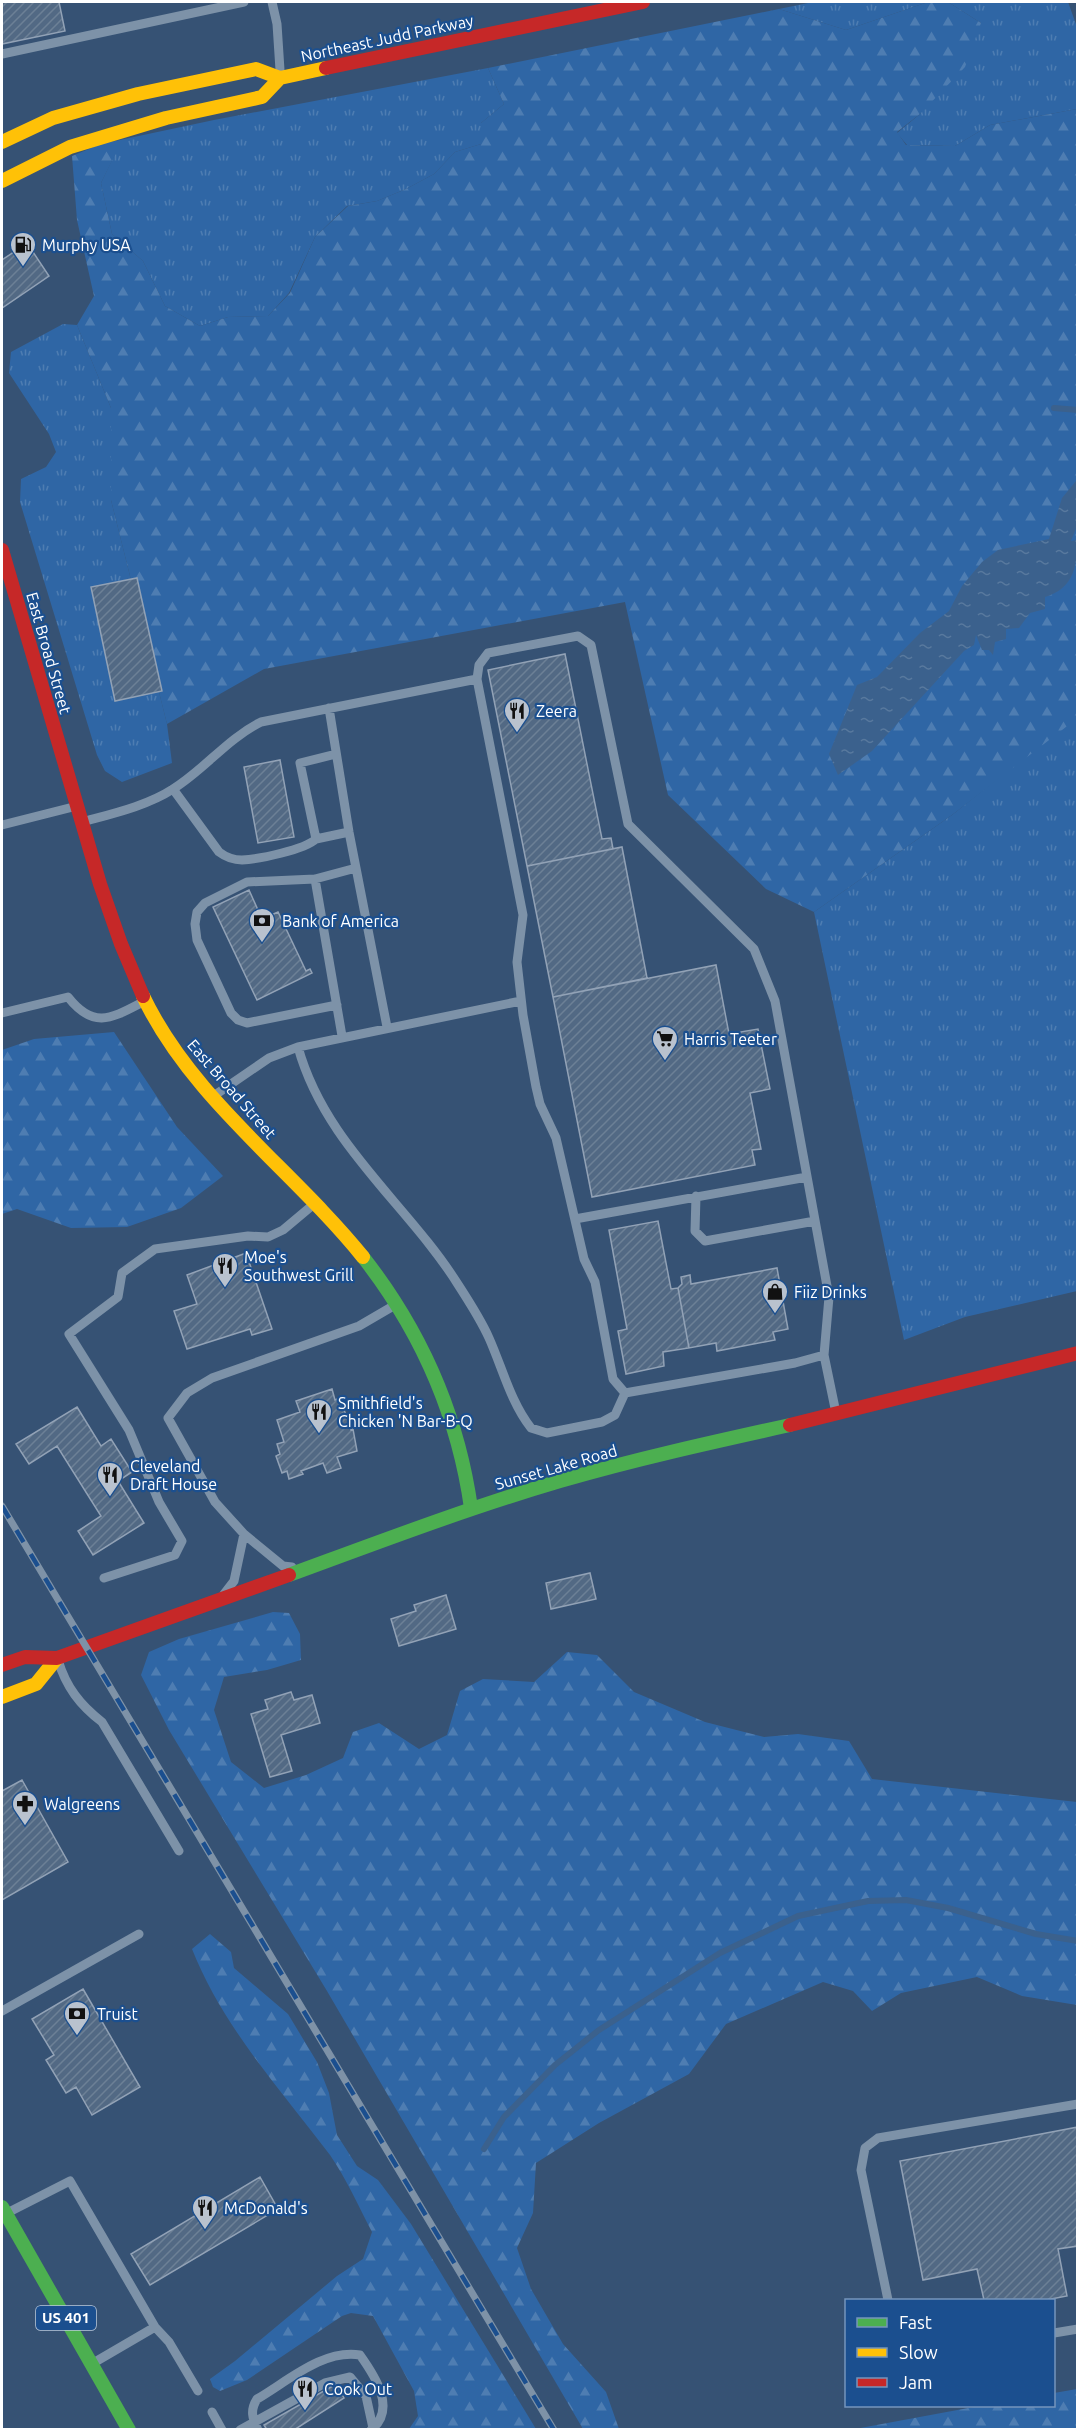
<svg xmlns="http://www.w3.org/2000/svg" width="1079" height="2431" font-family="Ubuntu,sans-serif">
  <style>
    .grass { fill: url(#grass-tufts) }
    .forest { fill: url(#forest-firs) }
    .water { fill: url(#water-ripples) }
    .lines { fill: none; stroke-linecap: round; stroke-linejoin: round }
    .stream { stroke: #3b618d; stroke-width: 6 }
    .building { fill: url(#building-hatch); stroke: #92a2b6; stroke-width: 1.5 }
    .lane { stroke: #7d92a8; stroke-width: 9 }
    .fast { stroke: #4caf50; stroke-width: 14 }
    .slow { stroke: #ffc107; stroke-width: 14 }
    .jam { stroke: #c62828; stroke-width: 14 }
    .rail-casing { stroke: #7e92a7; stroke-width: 7 }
    .rail { stroke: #1b4f8f; stroke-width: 4.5; stroke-dasharray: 14; stroke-linecap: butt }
    .labels { text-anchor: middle; stroke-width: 4.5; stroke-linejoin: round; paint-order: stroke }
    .shield { fill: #1b4f8f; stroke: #bbcadd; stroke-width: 1.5 }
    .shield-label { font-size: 15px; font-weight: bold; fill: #fff }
    .street-label { font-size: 16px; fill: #fff; stroke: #1b4f8f }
    .poi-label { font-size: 16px; fill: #fff; stroke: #1b4f8f; text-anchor: start }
  </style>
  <defs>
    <pattern id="grass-tufts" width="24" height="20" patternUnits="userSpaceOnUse" patternTransform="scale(1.5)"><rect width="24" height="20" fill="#2f66a5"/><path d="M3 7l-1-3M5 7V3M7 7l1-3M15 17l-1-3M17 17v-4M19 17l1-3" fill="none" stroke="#4e7db2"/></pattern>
    <pattern id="forest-firs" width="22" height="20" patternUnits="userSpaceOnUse" patternTransform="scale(1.5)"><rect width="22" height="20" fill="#2f66a5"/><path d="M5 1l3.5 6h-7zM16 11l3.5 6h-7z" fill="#4e7db2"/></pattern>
    <pattern id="water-ripples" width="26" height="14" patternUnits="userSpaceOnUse" patternTransform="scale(1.5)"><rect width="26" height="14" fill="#3b618d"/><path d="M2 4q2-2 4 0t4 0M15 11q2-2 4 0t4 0" fill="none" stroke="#58799e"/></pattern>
    <pattern id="building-hatch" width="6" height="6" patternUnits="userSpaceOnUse" patternTransform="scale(1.5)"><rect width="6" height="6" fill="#526984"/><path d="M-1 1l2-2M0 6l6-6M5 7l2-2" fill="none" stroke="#6c8096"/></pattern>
  </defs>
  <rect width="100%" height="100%" fill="#365274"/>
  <path class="grass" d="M 813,2 L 928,2 L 846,30 L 779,9 Z
    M 948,2 L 1068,2 L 1077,27 L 1077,109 L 990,125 L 955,146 L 907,145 L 897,133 L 920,114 L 981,23 Z
    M 488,68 L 504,104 L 481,123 L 481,144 L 455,152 L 434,174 L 406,189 L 377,201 L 347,206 L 315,237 L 289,293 L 268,316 L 228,317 L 200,326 L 165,306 L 143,261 L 112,234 L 101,183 L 115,154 L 101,144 L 214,120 Z
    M 63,324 L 77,325 L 111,408 L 111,500 L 167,724 L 172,763 L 122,782 L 105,771 L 97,755 L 20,502 L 21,479 L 46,467 L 56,452 L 49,434 L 9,373 L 11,352 Z
    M 1077,716 L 1077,1291 L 965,1317 L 904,1340 L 814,912 L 952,815 Z"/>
  <path class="forest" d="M 928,2 L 948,2 L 981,23 L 965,67 L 920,114 L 897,132 L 906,145 L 955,146 L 990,125 L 1077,109 L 1077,716 L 1075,720 L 952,815 L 814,912 L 766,889 L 668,795 L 625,602 L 264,669 L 167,724 L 111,500 L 111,408 L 77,325 L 94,296 L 77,220 L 72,156 L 101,144 L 116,153 L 101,183 L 112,234 L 143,261 L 165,306 L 200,326 L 228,317 L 268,316 L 290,293 L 315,237 L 348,206 L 377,201 L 406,189 L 434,174 L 455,152 L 481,144 L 481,123 L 504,104 L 488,68 L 779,9 L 846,30 Z
    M 114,1032 L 177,1127 L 223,1176 L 181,1208 L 127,1227 L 71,1228 L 17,1209 L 2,1214 L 2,1050 L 34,1039 Z
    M 273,1612 L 289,1613 L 300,1634 L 301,1660 L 267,1670 L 224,1677 L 214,1710 L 231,1762 L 264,1788 L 306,1775 L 343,1758 L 353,1732 L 379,1723 L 419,1749 L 447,1735 L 460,1691 L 483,1679 L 534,1682 L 567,1652 L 597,1655 L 634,1692 L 705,1722 L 764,1737 L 798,1734 L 849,1741 L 872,1779 L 1077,1802 L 1077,2005 L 1022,1996 L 977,1977 L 901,1993 L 872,2011 L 853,1991 L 823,1982 L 726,2024 L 689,2074 L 599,2123 L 536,2163 L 533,2213 L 517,2248 L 531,2289 L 563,2344 L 606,2392 L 619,2429 L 583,2429 L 327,1991 L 169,1730 L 141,1675 L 149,1652 L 179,1639 Z
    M 210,1934 L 231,1952 L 234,1968 L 288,2014 L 317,2062 L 329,2093 L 337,2135 L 357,2166 L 378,2180 L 411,2224 L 536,2429 L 409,2429 L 418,2416 L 414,2391 L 373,2316 L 351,2313 L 342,2316 L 247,2380 L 220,2391 L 213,2387 L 210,2379 L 235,2361 L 337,2276 L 363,2259 L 372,2232 C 359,2207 346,2178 330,2155 C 280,2089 223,2027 192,1949 Z
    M 1077,2389 L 1077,2429 L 855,2429 L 979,2406 L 1054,2406 L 1054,2393 Z"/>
  <path class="water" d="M 1076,481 L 1077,526 L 1071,541 L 1077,540 C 1078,566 1073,589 1045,597 L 1045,609 L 1030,613 L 1019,628 L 1006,629 L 1006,639 L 995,642 L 993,655 L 989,650 L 982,650 L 976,635 L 974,645 L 964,651 L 872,751 L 838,775 L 829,754 L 857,685 L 877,677 L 920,633 L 949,611 L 962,586 L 982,562 L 998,550 L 1049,539 L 1062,498 Z"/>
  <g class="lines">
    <path class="stream" d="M 1054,408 L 1078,410
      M 484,2149 L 504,2117 L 555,2065 L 599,2030 L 720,1953 L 798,1916 L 868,1901 L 906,1900 L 948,1908 L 1036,1934 L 1078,1941"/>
  </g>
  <path class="building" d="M 2,2 L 59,2 L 65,31 L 2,44 Z
    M 27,243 L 49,276 L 2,308 L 2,260 Z
    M 137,578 L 162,691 L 115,701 L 91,587 Z
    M 565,654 L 602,839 L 611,838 L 613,849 L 527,866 L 488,670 Z
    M 280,760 L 294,837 L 258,843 L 244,767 Z
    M 622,847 L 647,978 L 553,997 L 527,866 Z
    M 249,890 L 262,919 L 278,912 L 306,971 L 310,969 L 312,973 L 257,1000 L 213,907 Z
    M 716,965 L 729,1034 L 758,1029 L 770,1089 L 750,1093 L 761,1149 L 752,1150 L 755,1165 L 592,1197 L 553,997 Z
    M 658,1221 L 671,1289 L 678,1288 L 689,1348 L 663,1352 L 664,1366 L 626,1374 L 618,1331 L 627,1329 L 609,1230 Z
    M 246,1253 L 272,1329 L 252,1335 L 250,1329 L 187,1349 L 174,1311 L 197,1304 L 187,1275 Z
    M 777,1268 L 788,1329 L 773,1332 L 775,1340 L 717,1351 L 716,1343 L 689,1348 L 678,1288 L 682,1284 L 681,1277 L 690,1275 L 691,1284 Z
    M 332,1389 L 335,1400 L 340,1398 L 351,1430 L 353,1429 L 357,1451 L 337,1457 L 341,1468 L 327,1473 L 323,1463 L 301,1471 L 303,1474 L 289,1479 L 287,1471 L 282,1473 L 276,1456 L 280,1454 L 277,1444 L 284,1442 L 277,1420 L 300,1412 L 296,1401 Z
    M 77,1407 L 101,1446 L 111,1439 L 132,1472 L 118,1481 L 144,1523 L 93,1555 L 78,1531 L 101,1516 L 57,1446 L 29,1464 L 16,1444 Z
    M 590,1573 L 596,1599 L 551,1609 L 546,1583 Z
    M 446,1595 L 456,1629 L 399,1646 L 391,1619 L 416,1611 L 414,1605 Z
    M 291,1692 L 294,1700 L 312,1695 L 320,1723 L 281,1735 L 292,1771 L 270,1777 L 251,1714 L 268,1709 L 265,1700 Z
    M 22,1780 L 68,1862 L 2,1900 L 2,1791 Z
    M 83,1989 L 140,2087 L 92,2115 L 76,2087 L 66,2093 L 46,2060 L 54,2055 L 32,2019 Z
    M 1078,2127 L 1078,2246 L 1058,2249 L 1067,2296 L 1046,2300 L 984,2300 L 977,2269 L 923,2280 L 900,2161 Z
    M 260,2177 L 278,2209 L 150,2285 L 131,2254 Z
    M 336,2384 L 344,2398 L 294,2430 L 267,2430 L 264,2425 Z"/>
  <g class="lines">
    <path class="lane" d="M 272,2 L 277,24 L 280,70
      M 2,54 L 244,2
      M 477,679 L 479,665 L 488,653 L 578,636 L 591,645 L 628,824 L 754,949 L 775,1001 L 829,1297 L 824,1355
      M 329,708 L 349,832 L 387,1027
      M 173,789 L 219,852 C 227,858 233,860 242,860 C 259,859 304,850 316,839 L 300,763 L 336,754
      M 82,822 C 111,814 147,806 173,789 C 205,769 227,739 261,722 L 477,679 L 523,915 L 517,962 L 523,1015 L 536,1087 L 540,1104 L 556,1138 L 584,1259 L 595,1282 L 613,1379 L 625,1393 L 795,1363 L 824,1355 L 836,1413
      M 2,825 L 77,806
      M 316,839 L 349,832
      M 315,879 L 342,1036
      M 337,1005 L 247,1023 L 238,1020 L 231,1013 L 197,940 L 195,924 L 197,912 L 205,903 L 247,882 L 315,879 L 356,868
      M 2,1013 L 68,997 C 94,1030 112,1018 143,1002
      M 298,1047 C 325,1145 408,1204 459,1286 C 470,1303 481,1320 489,1338 C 502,1367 511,1403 531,1428 L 547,1433 L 602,1422 L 615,1415 L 625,1393
      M 215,1095 L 269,1058 L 298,1047 L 521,1001
      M 696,1196 L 695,1231 L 705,1241 L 815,1221
      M 575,1219 L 807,1177
      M 292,1567 L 283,1566 L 244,1534 L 215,1502 L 168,1418 L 187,1393 L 212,1378 L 359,1326 L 395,1305
      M 104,1578 L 175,1555 L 182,1541 L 159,1502 L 129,1430 L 69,1334 L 118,1297 L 122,1273 L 155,1249 L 248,1236 L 268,1237 L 283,1230 L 314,1204
      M 224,1594 L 234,1581 L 244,1534
      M 58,1660 C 66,1687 80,1705 102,1722 L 179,1851
      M 2,2011 L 139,1934
      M 11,2211 L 70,2181 L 155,2327 L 169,2342 L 198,2391
      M 888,2300 L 861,2170 L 865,2148 L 878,2138 L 1078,2104
      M 1054,2333 L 1078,2329
      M 95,2362 L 155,2327
      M 212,2412 L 222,2430
      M 240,2430 L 325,2383 L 350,2377 L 366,2396 L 373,2428
      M 258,2430 C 252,2418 250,2410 257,2399 C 288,2381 323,2349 360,2355 C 375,2376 397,2409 371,2430"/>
    <path class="fast" d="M 363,1257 C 421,1331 458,1416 471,1508
      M 289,1575 C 379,1542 468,1508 560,1481 C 636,1459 713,1442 790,1425
      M 2,2207 L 129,2430"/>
    <path class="slow" d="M 2,142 L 53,118 L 138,94 L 256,69 L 280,78 L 326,68
      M 2,181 L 70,147 L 166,118 L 262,97 L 280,78
      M 143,996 C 192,1099 293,1170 363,1257
      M 2,1697 L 36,1684 L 57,1658"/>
    <path class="jam" d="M 326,68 L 643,2
      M 2,550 L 100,884 L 121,944 L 143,996
      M 790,1425 L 1078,1353
      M 2,1665 L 25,1657 L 57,1658 L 289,1575"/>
    <defs>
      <path id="rail" d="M 2,1506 L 554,2430"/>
    </defs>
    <use href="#rail" class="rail-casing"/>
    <use href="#rail" class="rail"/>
  </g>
  <defs>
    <symbol id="fuel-pin" viewBox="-11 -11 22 30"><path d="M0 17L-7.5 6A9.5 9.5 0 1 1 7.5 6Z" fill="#b9c2ce" stroke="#1b4f8f"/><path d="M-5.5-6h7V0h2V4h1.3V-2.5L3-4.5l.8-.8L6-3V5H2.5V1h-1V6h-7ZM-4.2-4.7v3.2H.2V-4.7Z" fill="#111"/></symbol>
    <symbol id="restaurant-pin" viewBox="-11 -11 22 30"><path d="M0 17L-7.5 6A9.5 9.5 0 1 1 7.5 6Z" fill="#b9c2ce" stroke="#1b4f8f"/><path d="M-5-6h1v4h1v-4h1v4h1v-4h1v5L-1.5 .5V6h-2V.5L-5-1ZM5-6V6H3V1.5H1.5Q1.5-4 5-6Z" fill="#111"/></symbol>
    <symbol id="bank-pin" viewBox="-11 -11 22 30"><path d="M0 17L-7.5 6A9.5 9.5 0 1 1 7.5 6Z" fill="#b9c2ce" stroke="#1b4f8f"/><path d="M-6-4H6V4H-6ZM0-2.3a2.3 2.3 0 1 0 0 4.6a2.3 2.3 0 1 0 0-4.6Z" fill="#111"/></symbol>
    <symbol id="supermarket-pin" viewBox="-11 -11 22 30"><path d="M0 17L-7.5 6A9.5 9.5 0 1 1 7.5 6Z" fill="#b9c2ce" stroke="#1b4f8f"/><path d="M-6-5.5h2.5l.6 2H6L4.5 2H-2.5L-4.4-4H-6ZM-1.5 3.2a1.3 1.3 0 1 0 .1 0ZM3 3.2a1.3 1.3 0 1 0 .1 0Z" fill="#111"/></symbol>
    <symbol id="shop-pin" viewBox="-11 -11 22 30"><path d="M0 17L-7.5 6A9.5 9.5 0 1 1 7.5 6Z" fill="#b9c2ce" stroke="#1b4f8f"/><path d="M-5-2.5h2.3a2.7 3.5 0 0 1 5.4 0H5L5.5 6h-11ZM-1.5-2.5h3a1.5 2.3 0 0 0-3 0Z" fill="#111"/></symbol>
    <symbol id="pharmacy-pin" viewBox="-11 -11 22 30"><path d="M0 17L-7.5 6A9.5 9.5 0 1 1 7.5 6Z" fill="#b9c2ce" stroke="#1b4f8f"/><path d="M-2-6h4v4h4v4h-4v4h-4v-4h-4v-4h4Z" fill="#111"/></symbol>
  </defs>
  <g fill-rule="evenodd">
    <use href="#fuel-pin" x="8" y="230" width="30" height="40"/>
    <use href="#restaurant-pin" x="502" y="696" width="30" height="40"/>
    <use href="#bank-pin" x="247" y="906" width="30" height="40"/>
    <use href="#supermarket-pin" x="650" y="1024" width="30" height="40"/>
    <use href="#restaurant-pin" x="210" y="1251" width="30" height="40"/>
    <use href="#shop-pin" x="760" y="1277" width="30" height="40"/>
    <use href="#restaurant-pin" x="304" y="1397" width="30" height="40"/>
    <use href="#restaurant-pin" x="95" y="1460" width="30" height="40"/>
    <use href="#pharmacy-pin" x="10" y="1789" width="30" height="40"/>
    <use href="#bank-pin" x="62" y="1999" width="30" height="40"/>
    <use href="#restaurant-pin" x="190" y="2193" width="30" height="40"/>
    <use href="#restaurant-pin" x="290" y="2374" width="30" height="40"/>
  </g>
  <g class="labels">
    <rect class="shield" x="36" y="2306" width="60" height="24" rx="4.5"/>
    <g class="shield-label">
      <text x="66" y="2323">US 401</text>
    </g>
    <g class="street-label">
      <text transform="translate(387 38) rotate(-12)" y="6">Northeast Judd Parkway</text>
      <text transform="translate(49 653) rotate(74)" y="6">East Broad Street</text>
      <text transform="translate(232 1089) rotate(49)" y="6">East Broad Street</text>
      <text transform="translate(556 1467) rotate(-16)" y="6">Sunset Lake Road</text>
    </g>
    <g class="poi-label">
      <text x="42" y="251">Murphy USA</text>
      <text x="536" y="717">Zeera</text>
      <text x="282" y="927">Bank of America</text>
      <text x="684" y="1045">Harris Teeter</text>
      <text x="244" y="1263">Moe's<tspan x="244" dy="18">Southwest Grill</tspan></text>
      <text x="794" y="1298">Fiiz Drinks</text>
      <text x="338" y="1409">Smithfield's<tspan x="338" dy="18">Chicken 'N Bar-B-Q</tspan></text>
      <text x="130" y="1472">Cleveland<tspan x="130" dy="18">Draft House</tspan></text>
      <text x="44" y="1810">Walgreens</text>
      <text x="97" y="2020">Truist</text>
      <text x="224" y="2214">McDonald's</text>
      <text x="324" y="2395">Cook Out</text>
    </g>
  </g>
  <rect width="1079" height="2431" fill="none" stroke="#ffffff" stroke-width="6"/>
  <rect x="845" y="2299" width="210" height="108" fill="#1b4f8f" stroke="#7695bc" stroke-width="1.5"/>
  <rect x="857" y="2318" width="30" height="9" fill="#4caf50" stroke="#7695bc" stroke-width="1.5"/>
  <text x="899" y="2329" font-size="18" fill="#ffffff">Fast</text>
  <rect x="857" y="2348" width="30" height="9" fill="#ffc107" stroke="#7695bc" stroke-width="1.5"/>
  <text x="899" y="2359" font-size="18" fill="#ffffff">Slow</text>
  <rect x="857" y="2378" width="30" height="9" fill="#c62828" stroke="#7695bc" stroke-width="1.5"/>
  <text x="899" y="2389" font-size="18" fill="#ffffff">Jam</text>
</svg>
